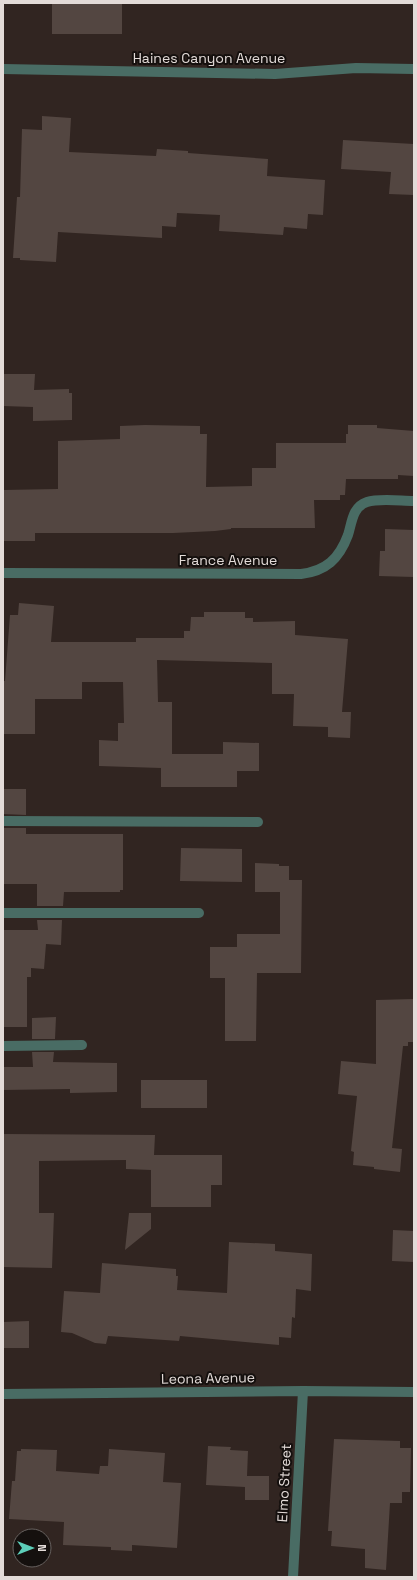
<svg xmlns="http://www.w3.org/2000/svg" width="417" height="1580" font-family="'Space Grotesk',sans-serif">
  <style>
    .building { fill: #534641 }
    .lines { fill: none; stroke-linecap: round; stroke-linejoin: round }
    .minor { stroke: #496c64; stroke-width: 10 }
    .labels { text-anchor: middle; stroke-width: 4; stroke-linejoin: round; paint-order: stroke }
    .street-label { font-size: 14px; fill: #e3dbd8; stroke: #15100e }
  </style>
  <rect width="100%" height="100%" fill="#312521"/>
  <path class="building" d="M 52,3 L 122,3 L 122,34 L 52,34 Z
    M 42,116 L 71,118 L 69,152 L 156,156 L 157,149 L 188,151 L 188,153 L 268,159 L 267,176 L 325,180 L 323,215 L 308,214 L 307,229 L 284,227 L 283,235 L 219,231 L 220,215 L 177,213 L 176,227 L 162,226 L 162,238 L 58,232 L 56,262 L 20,260 L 20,258 L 13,258 L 17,197 L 20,197 L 22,129 L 42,130 Z
    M 343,140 L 414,144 L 414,195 L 389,194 L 391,172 L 341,169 Z
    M 3,374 L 35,374 L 34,390 L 69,389 L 69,393 L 72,393 L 72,420 L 33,421 L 33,407 L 3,406 Z
    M 145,425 L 200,426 L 200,434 L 207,434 L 206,487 L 252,486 L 252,468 L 276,468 L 276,443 L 346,443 L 346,434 L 348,434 L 348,425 L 377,425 L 377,428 L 414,431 L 414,476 L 398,475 L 398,479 L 346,479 L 345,495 L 340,495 L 340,500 L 314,500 L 315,528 L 231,528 L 231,529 L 215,531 L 173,533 L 35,533 L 35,541 L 3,541 L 3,490 L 58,489 L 58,441 L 120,439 L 120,426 Z
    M 385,529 L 414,530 L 414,577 L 379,576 L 380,551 L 385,551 Z
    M 19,603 L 54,606 L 51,642 L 136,642 L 136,638 L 184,638 L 184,631 L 190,631 L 191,617 L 204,617 L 204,612 L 245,612 L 245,618 L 253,618 L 253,622 L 295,621 L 295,635 L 348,639 L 342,712 L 351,712 L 350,738 L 328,737 L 328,727 L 293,726 L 294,694 L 272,694 L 272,663 L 157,660 L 158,702 L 172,702 L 172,754 L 223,754 L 223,742 L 259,743 L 259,771 L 237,771 L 237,787 L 161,787 L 161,768 L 99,766 L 99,740 L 118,741 L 118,723 L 124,723 L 123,682 L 82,682 L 82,699 L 35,699 L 35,734 L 3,734 L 3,681 L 5,681 L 10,615 L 18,615 Z
    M 3,789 L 26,789 L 26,815 L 3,814 Z
    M 3,828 L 26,828 L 26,834 L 123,834 L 123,890 L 120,890 L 120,892 L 64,892 L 63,906 L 37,906 L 37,884 L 3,884 Z
    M 181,848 L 242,849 L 242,882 L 180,881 Z
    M 255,863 L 279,864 L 279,866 L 289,866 L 289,880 L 302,880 L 301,973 L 257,973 L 256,1041 L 225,1041 L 225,978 L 210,978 L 210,947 L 237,947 L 237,934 L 280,934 L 280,892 L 255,892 Z
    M 37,920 L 62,920 L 61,945 L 46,944 L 44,969 L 31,968 L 31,977 L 27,977 L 27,1027 L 3,1027 L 3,930 L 38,930 Z
    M 414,999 L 414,1042 L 408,1042 L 408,1046 L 403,1046 L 392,1148 L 402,1149 L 400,1172 L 374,1169 L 374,1167 L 353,1165 L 354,1152 L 351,1151 L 357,1096 L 338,1094 L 341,1061 L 376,1064 L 376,1000 Z
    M 56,1017 L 55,1039 L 32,1039 L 32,1018 Z
    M 32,1052 L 54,1052 L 53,1062 L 117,1063 L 117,1092 L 70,1093 L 70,1089 L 3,1090 L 3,1067 L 33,1067 Z
    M 141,1080 L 207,1080 L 207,1108 L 141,1108 Z
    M 3,1134 L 155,1135 L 154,1155 L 222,1155 L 222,1185 L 211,1185 L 211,1207 L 151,1207 L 151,1170 L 126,1169 L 126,1160 L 39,1161 L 39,1213 L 54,1213 L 52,1268 L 3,1267 Z
    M 129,1213 L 151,1213 L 151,1229 L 125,1250 Z
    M 393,1230 L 414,1231 L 414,1262 L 392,1261 Z
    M 229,1242 L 275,1244 L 275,1251 L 312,1254 L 311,1291 L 296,1289 L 295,1318 L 292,1317 L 291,1338 L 279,1337 L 279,1345 L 180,1336 L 179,1341 L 108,1336 L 106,1344 L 95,1343 L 72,1333 L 61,1332 L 64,1291 L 100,1293 L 102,1263 L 176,1269 L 176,1276 L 178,1276 L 177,1290 L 227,1293 Z
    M 29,1321 L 29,1348 L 3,1348 L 3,1322 Z
    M 334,1439 L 400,1441 L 400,1448 L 411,1448 L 410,1492 L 402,1492 L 402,1503 L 390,1503 L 386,1570 L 365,1568 L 365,1549 L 331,1546 L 332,1531 L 328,1531 Z
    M 208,1446 L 231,1447 L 230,1450 L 248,1451 L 247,1476 L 269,1476 L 269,1500 L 245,1500 L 245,1487 L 206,1485 Z
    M 21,1449 L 57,1450 L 56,1471 L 99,1474 L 100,1466 L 108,1466 L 109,1449 L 165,1453 L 163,1482 L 181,1483 L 177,1548 L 132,1545 L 132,1551 L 111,1550 L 111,1547 L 63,1545 L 64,1522 L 9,1519 L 12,1481 L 15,1481 L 17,1451 L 21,1451 Z"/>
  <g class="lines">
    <path class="minor" d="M 3,69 L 275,74 L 356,68 L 414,69
      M 3,573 L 301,574 C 326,571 339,559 348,535 C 352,523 352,507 367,502 C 379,498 401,501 414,501
      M 3,821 L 258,822
      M 3,913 L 199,913
      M 3,1046 L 82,1045
      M 3,1394 L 303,1391 L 414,1392
      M 293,1577 L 303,1391"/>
  </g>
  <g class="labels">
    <g class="street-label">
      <text x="209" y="63">Haines Canyon Avenue</text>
      <text x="228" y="565">France Avenue</text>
      <text transform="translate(208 1378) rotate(-1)" y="5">Leona Avenue</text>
      <text transform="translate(284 1483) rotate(-87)" y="5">Elmo Street</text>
    </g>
  </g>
  <rect width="417" height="1580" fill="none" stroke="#e3dbd8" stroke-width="8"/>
  <g transform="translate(32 1548) rotate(90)"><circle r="19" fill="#15100e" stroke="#67615f"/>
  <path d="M0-3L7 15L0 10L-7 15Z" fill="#5dceb9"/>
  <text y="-6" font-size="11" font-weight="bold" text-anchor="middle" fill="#e3dbd8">N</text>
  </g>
</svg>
